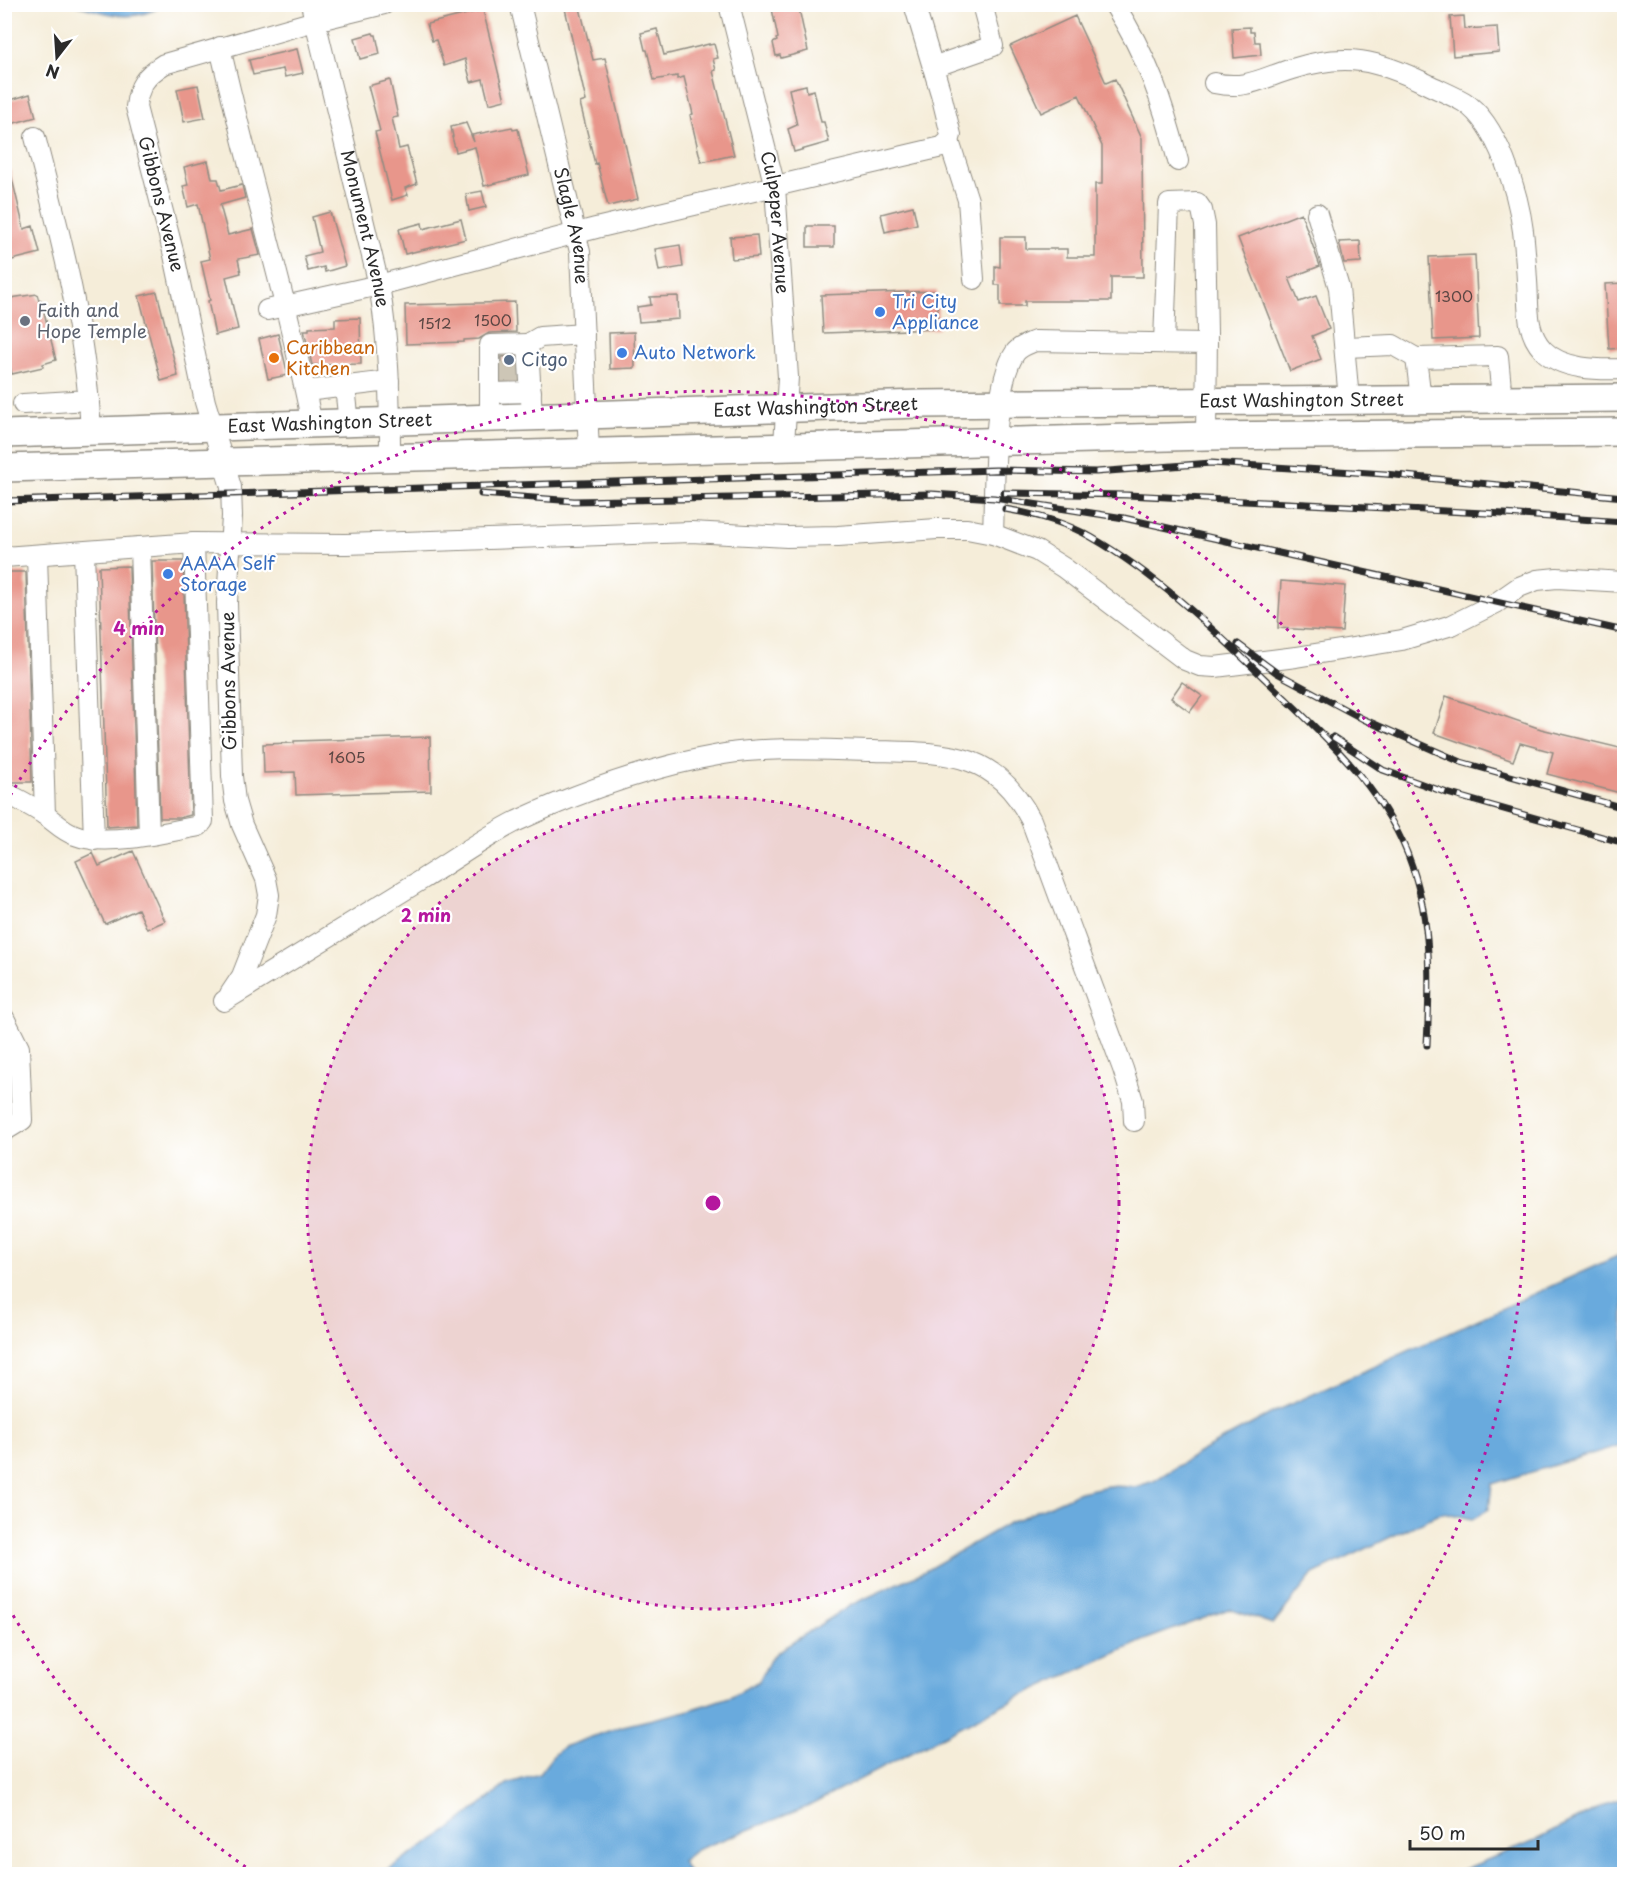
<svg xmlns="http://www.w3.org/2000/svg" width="1629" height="1879" font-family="'Playpen Sans',sans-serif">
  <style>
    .water { fill: #69aadd; stroke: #4a6a84; stroke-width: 1.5 }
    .building { fill: #e8968b }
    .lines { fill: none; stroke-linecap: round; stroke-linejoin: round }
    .minor-tunnel { stroke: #cdc6b6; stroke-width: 20; stroke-dasharray: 20 10; stroke-linecap: butt }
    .minor-casing { stroke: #908c82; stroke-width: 22 }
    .highway-casing { stroke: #908c82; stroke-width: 30 }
    .minor { stroke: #fff; stroke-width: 20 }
    .highway { stroke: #fff; stroke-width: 27 }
    .rail-casing { stroke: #2b2b2b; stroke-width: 7 }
    .rail { stroke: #fff; stroke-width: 4.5; stroke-dasharray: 14; stroke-linecap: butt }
    .ring { fill: none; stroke: #b5179e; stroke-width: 3; stroke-dasharray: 3 6 }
    .shop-dot { fill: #3f7fe0; stroke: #fff; stroke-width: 2 }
    .worship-dot { fill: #6b7280; stroke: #fff; stroke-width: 2 }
    .food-dot { fill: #e8710a; stroke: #fff; stroke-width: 2 }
    .service-dot { fill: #5c6f8a; stroke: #fff; stroke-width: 2 }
    .labels { text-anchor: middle; stroke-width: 4.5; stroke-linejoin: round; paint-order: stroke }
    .number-label { font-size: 15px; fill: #5a4643 }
    .street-label { font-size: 18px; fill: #2b2b2b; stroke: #fff }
    .shop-label { font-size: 18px; fill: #366cbe; stroke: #fff; text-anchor: start }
    .worship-label { font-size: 18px; fill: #5b616d; stroke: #fff; text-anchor: start }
    .food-label { font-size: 18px; fill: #c56008; stroke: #fff; text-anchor: start }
    .service-label { font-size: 18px; fill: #4e5e75; stroke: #fff; text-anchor: start }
    .centre { fill: #b5179e; stroke: #fff; stroke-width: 3 }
    .ring-label { font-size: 18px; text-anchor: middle; font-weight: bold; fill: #b5179e; stroke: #fff; stroke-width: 4.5; stroke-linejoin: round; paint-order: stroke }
  </style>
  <rect width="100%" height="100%" fill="#fff"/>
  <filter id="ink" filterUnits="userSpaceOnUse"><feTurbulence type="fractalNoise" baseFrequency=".0167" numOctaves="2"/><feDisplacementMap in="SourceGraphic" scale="12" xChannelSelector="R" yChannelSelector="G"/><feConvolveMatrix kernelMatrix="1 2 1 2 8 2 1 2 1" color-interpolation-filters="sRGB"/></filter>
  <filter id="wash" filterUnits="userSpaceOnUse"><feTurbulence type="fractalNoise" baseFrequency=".008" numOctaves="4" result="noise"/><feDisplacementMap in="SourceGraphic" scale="24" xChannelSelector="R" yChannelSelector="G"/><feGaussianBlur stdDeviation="1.35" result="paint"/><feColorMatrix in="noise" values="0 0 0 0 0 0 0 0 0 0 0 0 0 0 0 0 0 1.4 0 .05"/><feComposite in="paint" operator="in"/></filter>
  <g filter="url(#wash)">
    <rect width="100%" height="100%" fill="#f5edd9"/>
    <path class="water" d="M 76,5 L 164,5 C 131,24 110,14 76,5 Z
      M 1624,1253 L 1624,1444 L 1492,1484 L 1489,1509 L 1472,1519 L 1443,1512 L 1313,1574 L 1273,1624 L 1229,1609 L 1147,1639 L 1016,1698 L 807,1807 L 696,1850 L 682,1861 L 690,1874 L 381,1874 L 448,1831 L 507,1784 L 539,1774 L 552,1757 L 563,1747 L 623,1726 L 687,1711 L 732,1696 L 759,1681 L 771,1658 L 779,1651 L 851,1605 L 925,1571 L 1007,1524 L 1080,1492 L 1108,1486 L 1135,1487 L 1154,1481 L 1198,1453 L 1274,1412 Z
      M 1624,1798 L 1624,1874 L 1453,1874 L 1540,1838 L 1608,1803 Z"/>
    <g id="blocks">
      <path class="building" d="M 564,4 L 579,4 L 593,60 L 605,58 L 638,199 L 608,206 L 597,163 L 595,164 L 580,103 L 586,101 Z
        M 771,4 L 798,4 L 808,51 L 781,58 L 780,55 L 776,56 L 773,43 L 777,41 L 776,39 L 778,38 Z
        M 483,10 L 505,100 L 489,104 L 483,79 L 471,82 L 465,59 L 444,66 L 436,40 L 432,41 L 427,24 Z
        M 1075,16 L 1106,83 L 1115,79 L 1142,138 L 1143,277 L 1111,277 L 1111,301 L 1025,301 L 1025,306 L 1000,306 L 1000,285 L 995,285 L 995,266 L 1000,267 L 1000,237 L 1026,237 L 1026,249 L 1067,249 L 1067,257 L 1095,257 L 1095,184 L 1102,184 L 1102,146 L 1079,95 L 1041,113 L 1010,46 Z
        M 1464,16 L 1465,29 L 1497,27 L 1499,52 L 1453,56 L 1450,17 Z
        M 1250,27 L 1250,32 L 1254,32 L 1255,42 L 1260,42 L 1261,55 L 1234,58 L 1232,28 Z
        M 657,29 L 664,55 L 709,44 L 709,45 L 714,44 L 718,58 L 713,59 L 716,70 L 713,71 L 734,155 L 701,162 L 690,115 L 693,114 L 684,77 L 677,79 L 677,76 L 654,80 L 647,50 L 645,50 L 641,33 Z
        M 373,33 L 374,35 L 376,35 L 380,54 L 360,59 L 355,38 Z
        M 297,49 L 303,73 L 285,77 L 283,69 L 253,75 L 249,60 Z
        M 390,80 L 398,117 L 392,118 L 399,149 L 407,147 L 417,184 L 405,188 L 408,195 L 392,200 L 375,132 L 380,131 L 368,86 Z
        M 198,85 L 205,118 L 184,122 L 177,89 Z
        M 806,85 L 807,92 L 814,90 L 821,122 L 824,122 L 829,142 L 794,152 L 788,129 L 797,125 L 789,89 Z
        M 30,94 L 36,117 L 4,126 L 4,102 Z
        M 466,123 L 474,142 L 472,135 L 512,127 L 513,130 L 518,129 L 529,175 L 484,186 L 475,147 L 456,152 L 452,137 L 453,137 L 451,127 Z
        M 208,161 L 212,179 L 218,179 L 221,190 L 242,185 L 245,198 L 220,205 L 228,235 L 253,229 L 260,255 L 238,259 L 241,273 L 226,277 L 238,329 L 215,335 L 208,301 L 210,300 L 201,261 L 210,259 L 198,204 L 188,207 L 183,186 L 188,185 L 184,167 Z
        M 4,170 L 10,170 L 24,229 L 33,226 L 40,253 L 4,262 Z
        M 482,191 L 486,207 L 469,211 L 466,194 Z
        M 913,206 L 917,224 L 885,232 L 881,214 Z
        M 330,212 L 345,266 L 325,272 L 324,267 L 308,271 L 304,256 L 320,252 L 312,217 Z
        M 1301,213 L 1320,266 L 1289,278 L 1299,302 L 1316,296 L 1329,329 L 1312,336 L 1321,359 L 1290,371 L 1238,238 Z
        M 461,219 L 466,239 L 405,254 L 399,229 L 422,223 L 423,229 Z
        M 807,226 L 834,226 L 834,247 L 807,247 Z
        M 757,235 L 759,257 L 732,259 L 730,237 Z
        M 1360,241 L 1361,262 L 1344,263 L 1339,242 Z
        M 680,245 L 683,267 L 659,271 L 655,249 Z
        M 1475,255 L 1479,338 L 1433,340 L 1429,257 Z
        M 1624,283 L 1624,348 L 1609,349 L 1605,284 Z
        M 937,291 L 938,329 L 823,333 L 821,295 Z
        M 157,292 L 178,376 L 161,381 L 139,296 Z
        M 37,294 L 39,301 L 41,300 L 56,360 L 43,364 L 43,367 L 12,374 L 4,342 L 4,299 Z
        M 678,296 L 679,319 L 639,322 L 637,307 L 651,305 L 650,297 Z
        M 515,302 L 516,332 L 489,333 L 479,339 L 464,340 L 464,342 L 406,344 L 405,305 Z
        M 360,318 L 361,364 L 312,365 L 304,330 L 309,330 L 309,328 L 335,327 L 335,319 Z
        M 634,332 L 635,368 L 610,369 L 609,333 Z
        M 278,334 L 288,375 L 268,379 L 259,339 Z
        M 517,356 L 518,380 L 502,381 L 502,357 Z
        M 152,561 L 183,561 L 191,815 L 179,818 L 160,818 Z
        M 129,566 L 137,825 L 107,827 L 99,567 Z
        M 4,572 L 26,572 L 32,782 L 11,782 L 4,780 Z
        M 1281,581 L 1345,586 L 1342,632 L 1278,628 Z
        M 1182,682 L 1202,696 L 1190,712 L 1171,698 Z
        M 1446,696 L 1541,729 L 1624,749 L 1624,794 L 1547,774 L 1553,752 L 1520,743 L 1513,761 L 1434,733 Z
        M 430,737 L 431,791 L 296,795 L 295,772 L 264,773 L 263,744 L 294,743 L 294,741 Z
        M 133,851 L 165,921 L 147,929 L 138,909 L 105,924 L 76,861 L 93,853 L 99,866 Z"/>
    </g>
  </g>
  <g filter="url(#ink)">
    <use href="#blocks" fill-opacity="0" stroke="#908c82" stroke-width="1.5"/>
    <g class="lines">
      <path class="minor-tunnel" d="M 500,372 L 519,371"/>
      <defs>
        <g id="minor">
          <path id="s1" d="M 311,4 L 379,285 C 389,342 390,399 390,456"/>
          <path id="s2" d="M 520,4 L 580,252 L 589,452"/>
          <path id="s3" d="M 729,4 L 775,187 L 788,377 L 784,445"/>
          <path d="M 1114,4 C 1147,56 1163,102 1178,161"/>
          <path d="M 220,47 C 248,173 287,297 312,424"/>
          <path d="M 933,67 L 993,46 L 982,4"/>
          <path d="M 1214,83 C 1247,90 1262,78 1292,69 C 1346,52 1378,60 1427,84 C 1439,90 1452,95 1464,102 C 1498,124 1518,193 1523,231 C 1525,248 1526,264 1527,281 C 1529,305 1525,331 1543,350 C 1562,370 1599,370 1624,369"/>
          <path d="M 35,137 C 60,234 86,331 91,432"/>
          <path d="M 949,141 L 968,200 L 974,279"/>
          <path d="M 1317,214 L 1339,288 L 1349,400"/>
          <path d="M 267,310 L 379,285 L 596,228 L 942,147 L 949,141 L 951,135 L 941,94 L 914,4"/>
          <path d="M 1164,343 L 1169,204 L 1197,203 L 1202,210 L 1205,225 L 1207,333 L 1206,436"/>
          <path d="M 1346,347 L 1393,345 L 1416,358"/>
          <path d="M 345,387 L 349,423"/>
          <path d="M 306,391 L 389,381"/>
          <path d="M 490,393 L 531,392"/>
          <path d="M 1421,399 L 1416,358 L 1498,356 L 1502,399"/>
          <path d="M 23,404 L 89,400"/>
          <path d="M 532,417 L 528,344 L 540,337 L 584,334"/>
          <path d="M 490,418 L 490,345 L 528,344"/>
          <path d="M 993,534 C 995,491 992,386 1015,353 C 1019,347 1028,344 1035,341 L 1207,344"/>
          <path d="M 140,547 L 149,835"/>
          <path d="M 84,552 L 94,840"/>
          <path d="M 37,555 L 45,815"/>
          <path d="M 4,557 L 194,543 L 346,544 L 691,532 L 787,537 L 838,536 L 937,529 L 967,529 L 993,534 L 1037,551 L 1064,568 L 1185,660 L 1200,666 L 1215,667 L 1296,657 L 1402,640 L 1452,625 L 1496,603 L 1519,587 L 1537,580 L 1557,578 L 1624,582"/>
          <path d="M 4,792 C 18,799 32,806 45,815 C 55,822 63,831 75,835 C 105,847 168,832 199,826 L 203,821 L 194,543"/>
          <path d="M 230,994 L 242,976 L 266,915 L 269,895 L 266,879 L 242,825 L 235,801 L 232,776 L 227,603 L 232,516 L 231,487 L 205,402 L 174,255 L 136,107 C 138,86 146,75 164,64 L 315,21 L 384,4"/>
          <path d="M 224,1001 C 289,961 355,921 421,880 C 452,861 485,837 517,821 C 582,791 653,766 724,754 C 772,746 824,750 873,751 C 945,753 994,749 1031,820 L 1123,1069 L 1133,1101 L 1134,1121"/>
          <path d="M 4,1018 L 19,1048 L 22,1120 L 4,1131"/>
        </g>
        <g id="highway">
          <path id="s4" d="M 4,434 L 920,404 L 1624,398"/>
          <path d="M 4,468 L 1206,436 L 1624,432"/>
        </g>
      </defs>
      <use href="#minor" class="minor-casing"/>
      <use href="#highway" class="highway-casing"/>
      <use href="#minor" class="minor"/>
      <use href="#highway" class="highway"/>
      <defs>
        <path id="rail" d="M 1004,493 L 1127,495 L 1504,514 L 1624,522
          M 481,494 L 574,501 L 932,494 L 994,498 L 1124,518 L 1624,631
          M 4,501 L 996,470 L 1096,472 L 1211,463 L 1385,474 L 1624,497
          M 1005,509 C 1034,514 1065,522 1091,537 C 1157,575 1211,627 1266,680 C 1323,735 1386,789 1412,866 C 1432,924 1430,985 1427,1045
          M 1238,644 L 1277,673 L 1363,719 L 1461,762 L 1624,808
          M 1333,737 L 1383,770 L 1447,793 L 1624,843"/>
      </defs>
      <use href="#rail" class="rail-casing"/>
      <use href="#rail" class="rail"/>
    </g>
  </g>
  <circle cx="713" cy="1203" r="406" fill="#b5179e" fill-opacity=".12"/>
  <g class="ring">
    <circle cx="713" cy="1203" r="406"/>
    <path d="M253 1872A812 812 0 0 1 6 1603M6 803A812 812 0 1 1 1173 1872"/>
  </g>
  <g class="shop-dot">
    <circle cx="880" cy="312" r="6"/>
    <circle cx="622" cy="353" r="6"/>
    <circle cx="168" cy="574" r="6"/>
  </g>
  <circle class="worship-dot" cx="25" cy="321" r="6"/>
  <circle class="food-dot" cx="274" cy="358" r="6"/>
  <circle class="service-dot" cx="509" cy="360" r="6"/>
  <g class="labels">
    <g class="number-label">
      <text x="1454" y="302">1300</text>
      <text x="493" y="326">1500</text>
      <text x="435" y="329">1512</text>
      <text x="347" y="763">1605</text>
    </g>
    <g class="street-label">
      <text transform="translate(161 204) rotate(76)" y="6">Gibbons Avenue</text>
      <text dy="6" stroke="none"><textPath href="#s3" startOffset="224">Culpeper Avenue</textPath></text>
      <text dy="6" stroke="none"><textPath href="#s2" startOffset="228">Slagle Avenue</textPath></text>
      <text dy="6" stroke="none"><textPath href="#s1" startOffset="231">Monument Avenue</textPath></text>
      <text dy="6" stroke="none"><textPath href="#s4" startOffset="1298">East Washington Street</textPath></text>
      <text dy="6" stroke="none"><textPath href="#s4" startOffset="812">East Washington Street</textPath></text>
      <text dy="6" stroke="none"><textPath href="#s4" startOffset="326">East Washington Street</textPath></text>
      <text transform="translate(229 681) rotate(-91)" y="6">Gibbons Avenue</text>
    </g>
    <g class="shop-label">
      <text x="892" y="308">Tri City<tspan x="892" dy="21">Appliance</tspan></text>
      <text x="634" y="359">Auto Network</text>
      <text x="180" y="570">AAAA Self<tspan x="180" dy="21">Storage</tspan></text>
    </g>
    <g class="worship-label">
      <text x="37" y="317">Faith and<tspan x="37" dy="21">Hope Temple</tspan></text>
    </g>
    <g class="food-label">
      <text x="286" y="354">Caribbean<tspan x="286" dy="21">Kitchen</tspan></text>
    </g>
    <g class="service-label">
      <text x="521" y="366">Citgo</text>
    </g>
  </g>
  <circle cx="713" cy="1203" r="9" class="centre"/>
  <g class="ring-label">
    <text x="139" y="635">4 min</text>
    <text x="426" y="922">2 min</text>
  </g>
  <rect width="1629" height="1879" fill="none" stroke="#fff" stroke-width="24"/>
  <g transform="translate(57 57) rotate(197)" stroke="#ffffff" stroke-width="4.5" paint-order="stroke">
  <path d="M0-4.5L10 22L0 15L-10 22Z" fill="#2b2b2b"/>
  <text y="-9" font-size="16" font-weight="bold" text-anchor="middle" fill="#2b2b2b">N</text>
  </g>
  <path d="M1410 1840v9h128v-9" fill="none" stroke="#2b2b2b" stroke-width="3"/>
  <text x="1419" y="1840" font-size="18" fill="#2b2b2b" stroke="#ffffff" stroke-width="4.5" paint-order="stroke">50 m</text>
</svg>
